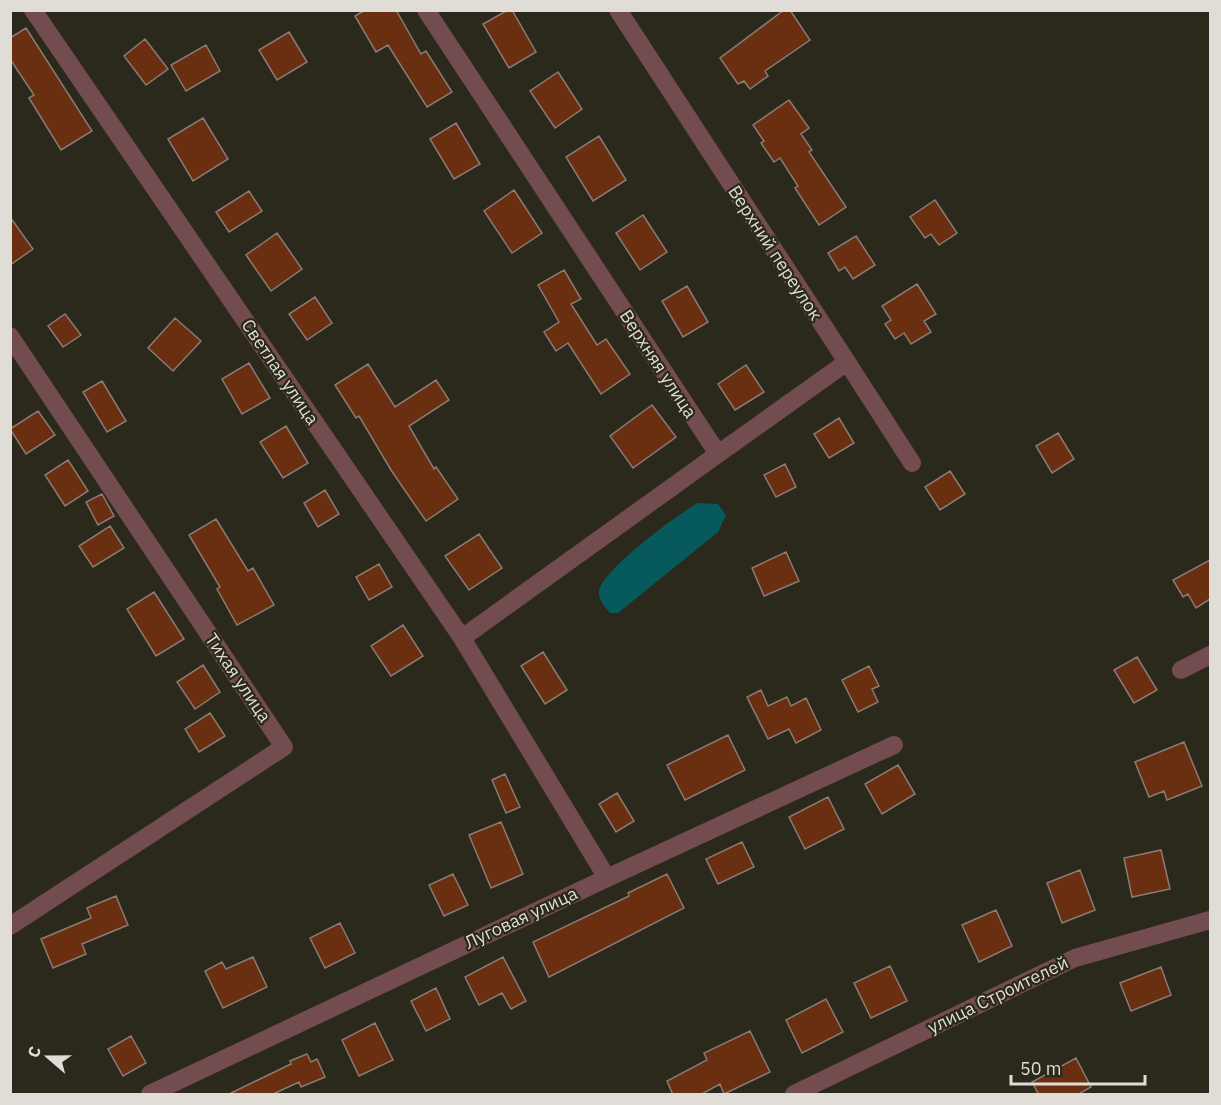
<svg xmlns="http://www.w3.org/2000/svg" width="1221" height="1105" font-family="'IBM Plex Sans',sans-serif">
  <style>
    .water { fill: #065a5c }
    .building { fill: #692f10; stroke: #8a7b75; stroke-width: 1.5 }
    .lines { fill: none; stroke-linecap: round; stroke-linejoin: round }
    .minor { stroke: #724c4e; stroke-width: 18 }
    .labels { text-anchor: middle; stroke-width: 4.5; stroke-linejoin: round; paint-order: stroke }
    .street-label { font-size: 18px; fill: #dfddd6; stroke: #2b281c }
  </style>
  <rect width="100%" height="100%" fill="#2b281c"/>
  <path class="water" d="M 698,503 L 718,504 L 726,515 L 718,532 L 618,613 L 610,613 C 605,607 599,601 599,593 C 598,573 679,513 698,503 Z"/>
  <path class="building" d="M 365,10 L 396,10 L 421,54 L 426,51 L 452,92 L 427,107 L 388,45 L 376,52 L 355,16 Z
    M 508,10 L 512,10 L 536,52 L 509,68 L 483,24 Z
    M 784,10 L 790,10 L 810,40 L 765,71 L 768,76 L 750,89 L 744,81 L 738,84 L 720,58 Z
    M 26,28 L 92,131 L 61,150 L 29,98 L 34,95 L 10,59 L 10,38 Z
    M 289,32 L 307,62 L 277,80 L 259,50 Z
    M 145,39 L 168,69 L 146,85 L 124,56 Z
    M 206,45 L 220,71 L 186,91 L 171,65 Z
    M 558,72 L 582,109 L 555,128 L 530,91 Z
    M 789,100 L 809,128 L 801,134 L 812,150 L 809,152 L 846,207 L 819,225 L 795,188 L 798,186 L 780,158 L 774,162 L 761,143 L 764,141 L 753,125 Z
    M 203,118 L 228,159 L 193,181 L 168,139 Z
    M 456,123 L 480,164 L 454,179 L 430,139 Z
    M 599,136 L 626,180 L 593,201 L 566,157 Z
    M 514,190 L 542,233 L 512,253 L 484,211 Z
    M 249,191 L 262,211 L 229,232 L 216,212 Z
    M 935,200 L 957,233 L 939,245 L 931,234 L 925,238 L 910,217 Z
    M 643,215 L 667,252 L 640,270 L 616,233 Z
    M 10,217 L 33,249 L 10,265 Z
    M 277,233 L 302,269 L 271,291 L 246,255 Z
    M 856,236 L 875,265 L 853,279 L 845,267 L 839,271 L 828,253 Z
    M 564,270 L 581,299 L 571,304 L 597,345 L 606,339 L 630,374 L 601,394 L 568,343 L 556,351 L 544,332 L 559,322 L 538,285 Z
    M 917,284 L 936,314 L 924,321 L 931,332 L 911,344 L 904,333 L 895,339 L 885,324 L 891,320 L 882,306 Z
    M 687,286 L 708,322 L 683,337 L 662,301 Z
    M 315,297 L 332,323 L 307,340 L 289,314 Z
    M 65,314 L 81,335 L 63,347 L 48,326 Z
    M 175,318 L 201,341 L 173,371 L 148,348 Z
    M 249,363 L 270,398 L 242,414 L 222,379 Z
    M 368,364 L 395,407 L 436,380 L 449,400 L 409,426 L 434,469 L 436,467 L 458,499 L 426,521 L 391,470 L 359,416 L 356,418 L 335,385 Z
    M 746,365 L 764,392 L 735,410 L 718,384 Z
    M 102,381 L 126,421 L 107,432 L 83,392 Z
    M 652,405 L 676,437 L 633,468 L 610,436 Z
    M 38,411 L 55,435 L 26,454 L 10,429 Z
    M 839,418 L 854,443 L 829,458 L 814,434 Z
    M 286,426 L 308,463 L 283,478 L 260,442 Z
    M 1058,433 L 1074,459 L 1052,473 L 1036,446 Z
    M 68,460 L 88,491 L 65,506 L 45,475 Z
    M 785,464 L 796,487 L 776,497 L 764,475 Z
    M 950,471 L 965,494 L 940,510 L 925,487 Z
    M 325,490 L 339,514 L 318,527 L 304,503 Z
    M 102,494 L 114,516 L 98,525 L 86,502 Z
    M 216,519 L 248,571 L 253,568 L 274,605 L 237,625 L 217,589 L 220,587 L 189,535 Z
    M 110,526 L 124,548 L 93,567 L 79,546 Z
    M 479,534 L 502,568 L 469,590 L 445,556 Z
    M 786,552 L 799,581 L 764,596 L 752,568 Z
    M 1210,560 L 1210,599 L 1196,608 L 1188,594 L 1183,597 L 1173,580 Z
    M 379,564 L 392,587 L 369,600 L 356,577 Z
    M 154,592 L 184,639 L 156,656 L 127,609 Z
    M 403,625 L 423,656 L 391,676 L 371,646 Z
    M 543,652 L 567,690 L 545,704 L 521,666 Z
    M 1137,657 L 1157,690 L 1134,703 L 1114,670 Z
    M 203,665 L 220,692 L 195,709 L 177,682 Z
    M 869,666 L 879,686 L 872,689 L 878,702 L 858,712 L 842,680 Z
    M 761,690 L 768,706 L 787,697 L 791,706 L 806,698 L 821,730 L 796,743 L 789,729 L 768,739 L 747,697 Z
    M 210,713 L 225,736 L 199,752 L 185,729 Z
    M 728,735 L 745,770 L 685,800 L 667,765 Z
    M 1184,742 L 1202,786 L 1167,800 L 1164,791 L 1149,797 L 1135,762 Z
    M 898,765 L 915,794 L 882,814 L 865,784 Z
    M 505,774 L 520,807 L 506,813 L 492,780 Z
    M 617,793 L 634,821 L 616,832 L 599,804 Z
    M 828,797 L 844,829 L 805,849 L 789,817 Z
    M 501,822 L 523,874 L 491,888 L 469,835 Z
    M 742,842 L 754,867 L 718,884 L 706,859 Z
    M 1161,850 L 1170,889 L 1132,897 L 1124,858 Z
    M 1080,870 L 1095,910 L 1062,923 L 1047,883 Z
    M 453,874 L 468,905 L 444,916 L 429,885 Z
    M 667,874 L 684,908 L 549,977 L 533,942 L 629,896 L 628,893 Z
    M 116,896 L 128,925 L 82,944 L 86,954 L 53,968 L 41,939 L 91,918 L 87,908 Z
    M 996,910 L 1012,946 L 979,962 L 962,925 Z
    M 340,923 L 355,953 L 325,968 L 310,938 Z
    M 253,957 L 267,987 L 223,1008 L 205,971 L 222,962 L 226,969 Z
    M 503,957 L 526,1001 L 511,1009 L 502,993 L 479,1005 L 465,977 Z
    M 890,966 L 907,1001 L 871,1018 L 854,983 Z
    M 1161,967 L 1171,995 L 1131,1011 L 1120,983 Z
    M 436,988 L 450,1019 L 426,1031 L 411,1001 Z
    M 826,999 L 843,1032 L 802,1053 L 786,1020 Z
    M 375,1023 L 393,1060 L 359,1076 L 342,1040 Z
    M 750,1031 L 770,1072 L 724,1094 L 720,1084 L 700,1095 L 673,1095 L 667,1081 L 707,1060 L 704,1053 Z
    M 131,1036 L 146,1063 L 123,1076 L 108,1049 Z
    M 307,1054 L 311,1062 L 317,1059 L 325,1077 L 301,1087 L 299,1082 L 271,1095 L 227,1095 L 291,1064 L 290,1061 Z
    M 1076,1058 L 1091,1087 L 1077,1095 L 1039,1095 L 1032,1082 Z"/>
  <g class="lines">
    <path class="minor" d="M 33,10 L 462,638 L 607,878
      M 426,10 L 718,454 L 462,638
      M 618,10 L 847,362 L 718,454
      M 10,336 L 284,747 L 10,926
      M 847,362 L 912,463
      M 1181,670 L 1210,655
      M 150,1094 L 607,878 L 894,745
      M 794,1094 L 1075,958 L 1210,920"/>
  </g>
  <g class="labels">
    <g class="street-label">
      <text transform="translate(775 253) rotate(57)" y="6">Верхний переулок</text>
      <text transform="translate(658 364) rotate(57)" y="6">Верхняя улица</text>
      <text transform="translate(280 372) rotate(56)" y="6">Светлая улица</text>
      <text transform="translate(238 678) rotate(56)" y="6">Тихая улица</text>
      <text transform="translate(521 918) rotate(-25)" y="6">Луговая улица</text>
      <text transform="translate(998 995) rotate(-26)" y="6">улица Строителей</text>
    </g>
  </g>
  <rect width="1221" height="1105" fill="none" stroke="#dfddd6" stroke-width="24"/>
  <g transform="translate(48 1057) rotate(290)" stroke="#2b281c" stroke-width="4.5" paint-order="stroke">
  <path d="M0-4.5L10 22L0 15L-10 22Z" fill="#dfddd6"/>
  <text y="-9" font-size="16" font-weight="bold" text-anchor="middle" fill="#dfddd6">С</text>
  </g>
  <path d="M1011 1075v9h134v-9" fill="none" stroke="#dfddd6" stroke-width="3"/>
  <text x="1020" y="1075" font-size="18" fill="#dfddd6" stroke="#2b281c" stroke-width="4.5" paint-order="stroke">50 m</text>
</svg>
